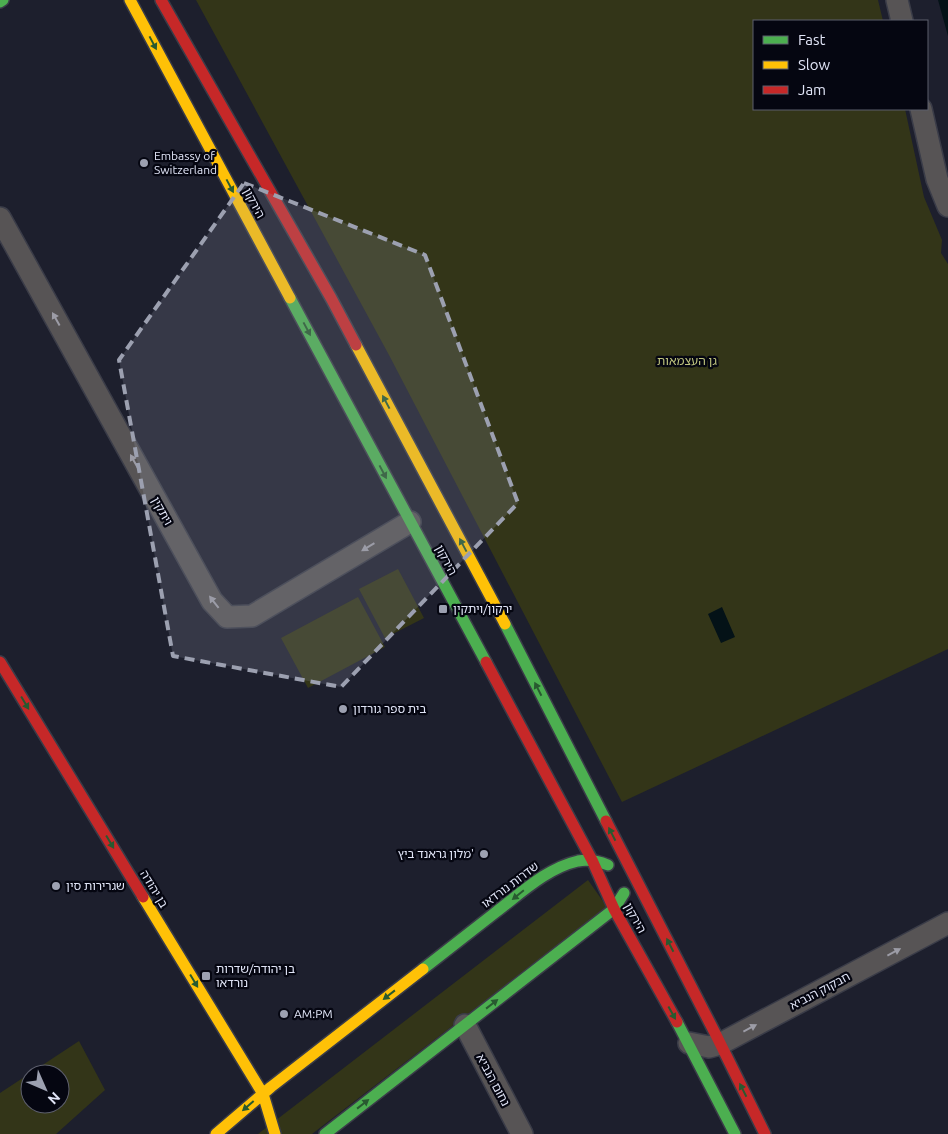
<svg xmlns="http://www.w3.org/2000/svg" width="948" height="1134" font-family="Ubuntu,'Noto Sans Hebrew',sans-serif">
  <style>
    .green { fill: #333518; fill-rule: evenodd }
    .water { fill: #041217 }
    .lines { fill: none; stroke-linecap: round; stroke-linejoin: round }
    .street-casing { stroke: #3a3c48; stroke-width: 24 }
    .fast-casing { stroke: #3a3c48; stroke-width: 14 }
    .slow-casing { stroke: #3a3c48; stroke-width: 14 }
    .jam-casing { stroke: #3a3c48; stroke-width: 14 }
    .street { stroke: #575455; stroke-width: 21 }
    .fast { stroke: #4caf50; stroke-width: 11 }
    .slow { stroke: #ffc107; stroke-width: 11 }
    .jam { stroke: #c62828; stroke-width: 11 }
    .oneway { fill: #285a30 }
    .oneway2 { fill: #9c9ca6 }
    .marked { fill: #9ca0b0; fill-opacity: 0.2; stroke: #9ca0b0; stroke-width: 4; stroke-dasharray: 10 6; stroke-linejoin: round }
    .poi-dot { fill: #9ca0b0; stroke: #050611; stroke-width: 2 }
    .labels { text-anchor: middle; stroke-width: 4.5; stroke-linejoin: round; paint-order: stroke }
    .poi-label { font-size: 12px; fill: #e1e5f7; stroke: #050611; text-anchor: start }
    .street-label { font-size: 12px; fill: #e1e5f7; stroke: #050611 }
    .park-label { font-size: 12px; fill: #bfc47e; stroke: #050611 }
  </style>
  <rect width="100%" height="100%" fill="#1d1f2d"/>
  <path class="green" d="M 196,0 L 878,0 L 883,21 L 754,21 L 754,109 L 905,109 L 924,197 L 942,240 L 941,253 L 948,264 L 948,649 L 622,802 L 389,355 Z
    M 398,569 L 424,618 L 385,638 L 359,589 Z
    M 358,597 L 385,647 L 308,688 L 281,638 Z
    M 588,880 L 607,907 L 312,1134 L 258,1134 Z
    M 79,1041 L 105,1090 L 56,1134 L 0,1134 L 0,1093 ZM 30,1074 L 60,1074 L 60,1104 L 30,1104 Z"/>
  <path class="water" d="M 938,0 L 948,0 L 948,36 Z
    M 722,607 L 735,637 L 721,643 L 708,614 Z"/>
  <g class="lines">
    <defs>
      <path id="street" d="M 897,0 L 902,21
        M 921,109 L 937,179 L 948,206
        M 0,218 L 212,601 L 227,617 L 252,616 L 410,522
        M 465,1025 L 522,1134
        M 689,1043 L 709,1047 L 720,1044 L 948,923"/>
      <path id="fast" d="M 0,2 L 3,0
        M 290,298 L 486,662
        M 505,624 L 606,821
        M 423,969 C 447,950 472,931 496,912 C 521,893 547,868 578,861 C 589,859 598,861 608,865
        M 677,1022 L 735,1134
        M 325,1134 L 614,909 L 624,893"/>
      <path id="slow" d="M 130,0 L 290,298
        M 356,345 L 505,624
        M 143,897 L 263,1094 L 275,1134
        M 216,1134 L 271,1087 L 423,969"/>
      <path id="jam" d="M 161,0 L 331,298 L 356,345
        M 0,662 L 143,897
        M 486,662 L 592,860 L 614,909 L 677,1022
        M 606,821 L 715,1033 L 765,1134"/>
    </defs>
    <use href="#street" class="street-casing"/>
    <use href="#fast" class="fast-casing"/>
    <use href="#slow" class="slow-casing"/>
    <use href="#jam" class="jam-casing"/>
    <use href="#street" class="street"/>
    <use href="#fast" class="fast"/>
    <use href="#slow" class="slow"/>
    <use href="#jam" class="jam"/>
  </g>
  <defs><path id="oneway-solid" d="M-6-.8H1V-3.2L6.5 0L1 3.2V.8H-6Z" transform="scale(1.25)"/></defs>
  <g class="oneway">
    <use href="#oneway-solid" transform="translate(153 43) rotate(62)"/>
    <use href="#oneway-solid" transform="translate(230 186) rotate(62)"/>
    <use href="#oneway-solid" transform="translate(307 329) rotate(62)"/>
    <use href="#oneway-solid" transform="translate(386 402) rotate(-118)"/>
    <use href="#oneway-solid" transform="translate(383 472) rotate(62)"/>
    <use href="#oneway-solid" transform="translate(463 545) rotate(-118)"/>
    <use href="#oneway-solid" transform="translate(538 689) rotate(-117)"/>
    <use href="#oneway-solid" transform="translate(25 703) rotate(59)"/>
    <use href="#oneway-solid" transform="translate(612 834) rotate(-117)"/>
    <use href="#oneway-solid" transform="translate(110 842) rotate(59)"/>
    <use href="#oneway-solid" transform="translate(518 895) rotate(141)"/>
    <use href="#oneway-solid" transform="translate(670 945) rotate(-117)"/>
    <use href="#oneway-solid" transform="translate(194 981) rotate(59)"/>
    <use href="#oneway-solid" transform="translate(389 995) rotate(142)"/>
    <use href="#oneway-solid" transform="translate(492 1004) rotate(-38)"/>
    <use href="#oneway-solid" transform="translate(672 1013) rotate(61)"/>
    <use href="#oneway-solid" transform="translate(743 1090) rotate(-117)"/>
    <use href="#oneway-solid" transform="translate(363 1104) rotate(-38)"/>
    <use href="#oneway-solid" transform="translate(248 1106) rotate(139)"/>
  </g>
  <g class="oneway2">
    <use href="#oneway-solid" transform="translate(56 319) rotate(-119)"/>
    <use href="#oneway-solid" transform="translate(134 461) rotate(-119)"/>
    <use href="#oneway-solid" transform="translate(368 547) rotate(149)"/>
    <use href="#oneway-solid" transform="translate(214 602) rotate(-128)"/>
    <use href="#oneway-solid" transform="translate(894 952) rotate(-28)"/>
    <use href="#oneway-solid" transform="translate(750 1028) rotate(-28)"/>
  </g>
  <path class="marked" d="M 244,183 L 425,255 L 518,503 L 341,687 L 173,656 L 119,360 Z"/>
  <g class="poi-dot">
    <circle cx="144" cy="163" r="5"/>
    <rect x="438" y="604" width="10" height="10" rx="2.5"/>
    <circle cx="343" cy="709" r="5"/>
    <circle cx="484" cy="854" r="5"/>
    <circle cx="56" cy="886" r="5"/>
    <rect x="201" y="971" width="10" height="10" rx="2.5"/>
    <circle cx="284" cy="1014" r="5"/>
  </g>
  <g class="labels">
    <g class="poi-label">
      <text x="154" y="160">Embassy of<tspan x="154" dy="14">Switzerland</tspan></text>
      <text x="453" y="613">ירקון/ויתקין</text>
      <text x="353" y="713">בית ספר גורדון</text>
      <text x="474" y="858" text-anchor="end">מלון גראנד ביץ'</text>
      <text x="66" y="890">שגרירות סין</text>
      <text x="216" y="973">בן יהודה/שדרות<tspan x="216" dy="14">נורדאו</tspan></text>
      <text x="294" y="1018">AM:PM</text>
    </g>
    <g class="street-label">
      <text transform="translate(254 203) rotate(62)" y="4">הירקון</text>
      <text transform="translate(162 511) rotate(61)" y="4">ויתקין</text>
      <text transform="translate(446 560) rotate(62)" y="4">הירקון</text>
      <text transform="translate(510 885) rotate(-37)" y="4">שדרות נורדאו</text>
      <text transform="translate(154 889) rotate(59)" y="4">בן יהודה</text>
      <text transform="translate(635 918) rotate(61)" y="4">הירקון</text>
      <text transform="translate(820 991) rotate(-28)" y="4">חבקוק הנביא</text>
      <text transform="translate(493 1080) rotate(62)" y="4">נחום הנביא</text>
    </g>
    <g class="park-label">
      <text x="687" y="365">גן העצמאות</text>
    </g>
  </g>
  <rect x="753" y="20" width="175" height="90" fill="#050611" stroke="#5d5f6d"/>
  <rect x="763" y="36" width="25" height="8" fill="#4caf50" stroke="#5d5f6d"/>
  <text x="798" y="45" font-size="15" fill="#e1e5f7">Fast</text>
  <rect x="763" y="61" width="25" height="8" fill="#ffc107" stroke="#5d5f6d"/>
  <text x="798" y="70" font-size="15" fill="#e1e5f7">Slow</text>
  <rect x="763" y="86" width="25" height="8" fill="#c62828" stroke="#5d5f6d"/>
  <text x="798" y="95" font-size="15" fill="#e1e5f7">Jam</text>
  <g transform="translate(45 1089) rotate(135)"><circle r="24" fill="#050611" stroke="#5d5f6d"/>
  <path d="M0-4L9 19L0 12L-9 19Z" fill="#9ca0b0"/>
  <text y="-8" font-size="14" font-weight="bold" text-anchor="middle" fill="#e1e5f7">N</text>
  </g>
</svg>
